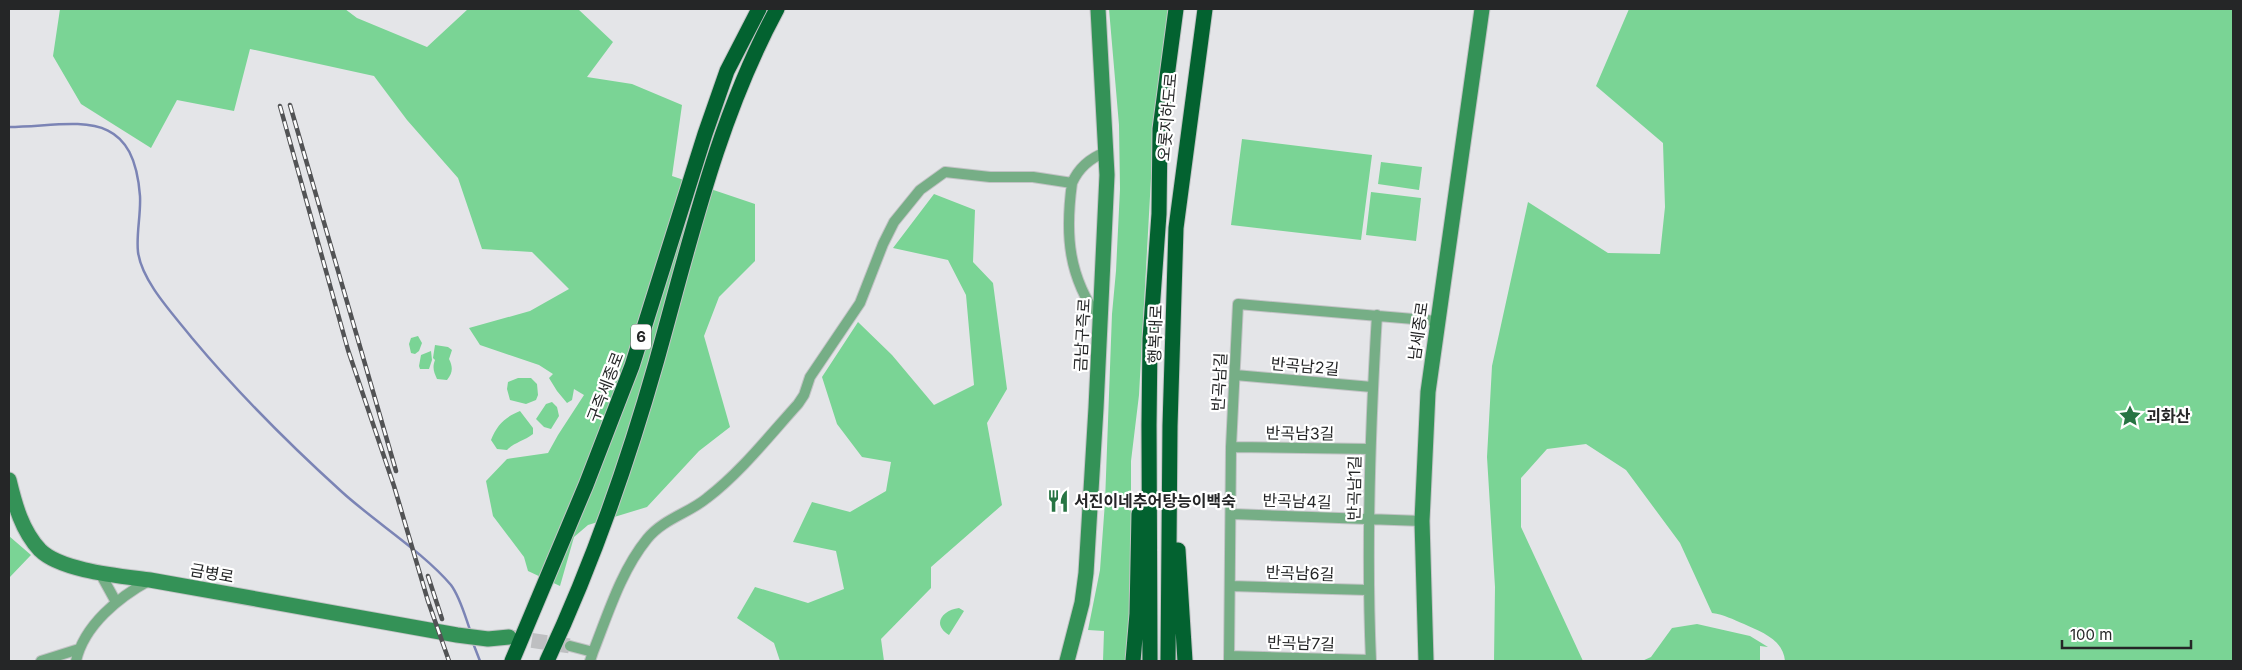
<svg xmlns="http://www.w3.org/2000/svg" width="2242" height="670" font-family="Inter,'Noto Sans KR',sans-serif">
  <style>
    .green { fill: #7ad495 }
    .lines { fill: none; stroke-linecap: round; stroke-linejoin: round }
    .stream { stroke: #7b84b5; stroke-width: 2.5 }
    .secondary-tunnel { stroke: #bebfc1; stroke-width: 15; stroke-dasharray: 15 8; stroke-linecap: butt }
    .street-casing { stroke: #c2c3c5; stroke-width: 12 }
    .secondary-casing { stroke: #c2c3c5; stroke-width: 17 }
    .highway-casing { stroke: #c2c3c5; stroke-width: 17 }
    .street { stroke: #76ae86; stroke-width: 10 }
    .secondary { stroke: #349257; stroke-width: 15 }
    .highway { stroke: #036230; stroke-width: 15 }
    .rail-casing { stroke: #525355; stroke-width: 4.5 }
    .rail { stroke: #fff; stroke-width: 2.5; stroke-dasharray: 8; stroke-linecap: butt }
    .labels { text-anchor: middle; stroke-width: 4.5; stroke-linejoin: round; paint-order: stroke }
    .shield { fill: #fff; stroke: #666768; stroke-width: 1 }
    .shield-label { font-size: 15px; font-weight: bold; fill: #252627 }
    .street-label { font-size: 16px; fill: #252627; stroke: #fff }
    .poi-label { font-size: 16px; font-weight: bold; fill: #252627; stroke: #fff; text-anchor: start }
  </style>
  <rect width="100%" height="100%" fill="#e4e5e8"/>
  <path class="green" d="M 60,9 L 345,9 L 357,18 L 427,47 L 468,9 L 578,9 L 613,42 L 587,77 L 632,84 L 682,105 L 672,176 L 755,204 L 755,261 L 719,297 L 704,336 L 730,427 L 699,451 L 647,507 L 588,525 L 574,537 L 560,586 L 528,571 L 524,557 L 493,516 L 486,481 L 507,459 L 548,453 L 558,435 L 584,395 L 574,389 L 572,400 L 567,403 L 557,391 L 549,378 L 553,374 L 539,365 L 480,345 L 469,328 L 530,311 L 569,289 L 532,252 L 482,249 L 458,178 L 407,120 L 374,76 L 250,49 L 234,111 L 177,100 L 151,148 L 81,104 L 53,56 Z
    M 1109,9 L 1170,9 L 1153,142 L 1139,395 L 1131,461 L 1131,606 L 1126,661 L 1103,661 L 1104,631 L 1088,630 L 1100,570 L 1105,502 L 1112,314 L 1116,271 L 1120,189 L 1119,125 Z
    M 1629,9 L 2233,9 L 2233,661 L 1785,661 C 1783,639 1761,632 1744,624 C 1732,619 1725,615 1712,613 L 1680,543 L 1626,470 L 1586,444 L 1547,449 L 1521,478 L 1521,527 L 1583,661 L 1494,661 L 1495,587 L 1487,457 L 1492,366 L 1528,202 L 1608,253 L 1660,254 L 1665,207 L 1663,143 L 1596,86 Z
    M 1242,139 L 1372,155 L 1361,240 L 1231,225 Z
    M 1381,162 L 1422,167 L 1419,190 L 1378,184 Z
    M 1371,192 L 1421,198 L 1416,241 L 1366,235 Z
    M 934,194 L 975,210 L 973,262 L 993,283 L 1007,389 L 987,423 L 1002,505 L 931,567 L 931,588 L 881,639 L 884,661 L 780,661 L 774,643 L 737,618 L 755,587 L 808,603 L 844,589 L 836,551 L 793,542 L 812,502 L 850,512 L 886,491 L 891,462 L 862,457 L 837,424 L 822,377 L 858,322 L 892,355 L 934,405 L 974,385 L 966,295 L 948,260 L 893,248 Z
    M 418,336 L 422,343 L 419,351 L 415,354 L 411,353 L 409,344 L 411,338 Z
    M 435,345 L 448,347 L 452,350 L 449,359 C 453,367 453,373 447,380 L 437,379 C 434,372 432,368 435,360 L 433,358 Z
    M 431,351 L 432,360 L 429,369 L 420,369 L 419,366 L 421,355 Z
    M 518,378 L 531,378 L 537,384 L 538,395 L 536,400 L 526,404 L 510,400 L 507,389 L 508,382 Z
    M 552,402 L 557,407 L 559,416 L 551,429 L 544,427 L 536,419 L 546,404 Z
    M 520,411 L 533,428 L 533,434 C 524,441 515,442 507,450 L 497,449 L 491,440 C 497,425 505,417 520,411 Z
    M 9,536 L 31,555 L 9,578 Z
    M 959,608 L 964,611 L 949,635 C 931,624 943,610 959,608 Z
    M 1697,624 L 1750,636 L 1768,647 L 1760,646 L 1760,661 L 1642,661 L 1651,657 L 1672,628 Z"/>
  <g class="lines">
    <path class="stream" d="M 9,127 C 76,126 133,104 140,196 C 141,215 136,234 138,252 C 142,282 174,315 192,338 C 238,393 289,444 342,492 C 375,522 423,552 451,585 C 460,597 465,616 470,630
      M 473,643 L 480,661"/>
    <path class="secondary-tunnel" d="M 509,637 L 570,646"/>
    <defs>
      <path id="street" d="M 1072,183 C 1079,167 1090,158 1106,152
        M 1235,375 L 1372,387
        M 1231,447 L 1370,449
        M 1232,514 L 1422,521
        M 100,573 L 116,602
        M 1231,586 L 1368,590
        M 570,646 L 593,652 L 590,661
        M 593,652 C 608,614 621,571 647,539 C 663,519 689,513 707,498 C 741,472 769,436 798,404 L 804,395 L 810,377 L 860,303 L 883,244 L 894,222 L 920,190 L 945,172 L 990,177 L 1033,177 L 1072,183 C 1065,235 1068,277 1100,320
        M 1229,656 L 1371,660
        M 41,661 L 79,649
        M 76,661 C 84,625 119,597 150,580
        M 1229,661 L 1231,447 L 1238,304 L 1437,321
        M 1371,661 C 1366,546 1370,430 1377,315"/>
      <path id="secondary" d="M 9,480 C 15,505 22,531 40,550 C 61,571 121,576 150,580 L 457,635 L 488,639 L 509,637
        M 1067,661 L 1082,603 L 1086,573 L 1096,408 L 1107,175 L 1098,9
        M 1426,661 L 1422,521 L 1428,392 L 1482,9"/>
      <path id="highway" d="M 1178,550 L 1185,661
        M 512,661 L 586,485 L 632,366 L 705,134 L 727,71 L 759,9
        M 547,661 C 592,565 627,465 656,363 C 690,242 717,120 777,9
        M 1133,661 L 1137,614 L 1139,514
        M 1150,661 L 1149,425 L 1150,339 L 1159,214 L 1160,129 L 1176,9
        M 1168,661 L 1170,426 L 1176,228 L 1205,9"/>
    </defs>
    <use href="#street" class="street-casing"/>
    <use href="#secondary" class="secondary-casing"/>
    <use href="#highway" class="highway-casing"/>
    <use href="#street" class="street"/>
    <use href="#secondary" class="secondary"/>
    <use href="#highway" class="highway"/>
    <defs>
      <path id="rail" d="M 290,105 L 396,471
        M 280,106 L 348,350 L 394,486 L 428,601 L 449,661
        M 428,576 L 442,619"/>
    </defs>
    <use href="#rail" class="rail-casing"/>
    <use href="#rail" class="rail"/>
  </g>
  <defs>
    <symbol id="sight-bare" viewBox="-9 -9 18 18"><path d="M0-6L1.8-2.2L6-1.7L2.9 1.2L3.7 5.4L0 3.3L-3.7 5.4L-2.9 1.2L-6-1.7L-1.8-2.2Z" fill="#277443" stroke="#fff" stroke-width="2.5" paint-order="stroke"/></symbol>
    <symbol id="restaurant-bare" viewBox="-9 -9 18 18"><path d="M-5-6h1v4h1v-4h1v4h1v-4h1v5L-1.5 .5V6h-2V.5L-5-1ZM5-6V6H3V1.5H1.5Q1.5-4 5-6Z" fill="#277443" stroke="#fff" stroke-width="2.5" paint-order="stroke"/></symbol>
  </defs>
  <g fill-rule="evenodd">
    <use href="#sight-bare" x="2114" y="400" width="32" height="32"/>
    <use href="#restaurant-bare" x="1042" y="485" width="32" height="32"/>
  </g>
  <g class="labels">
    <rect class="shield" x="631" y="324.5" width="20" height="25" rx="4"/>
    <g class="shield-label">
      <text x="641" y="342">6</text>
    </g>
    <g class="street-label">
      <text transform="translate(1167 117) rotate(-85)" y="6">오롯지하도로</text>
      <text transform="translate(1418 331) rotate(-82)" y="6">남세종로</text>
      <text transform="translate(1155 334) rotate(-88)" y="6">행복대로</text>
      <text transform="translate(1082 335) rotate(-87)" y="6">금남구즉로</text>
      <text transform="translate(1305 366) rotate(5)" y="6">반곡남2길</text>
      <text transform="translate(1219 382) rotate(-87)" y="6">반곡남길</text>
      <text transform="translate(605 387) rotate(-69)" y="6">구즉세종로</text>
      <text transform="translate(1300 433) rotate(1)" y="6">반곡남3길</text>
      <text transform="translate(1354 488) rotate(-89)" y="6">반곡남1길</text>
      <text transform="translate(1297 501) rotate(2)" y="6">반곡남4길</text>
      <text transform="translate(212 573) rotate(10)" y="6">금병로</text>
      <text transform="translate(1300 573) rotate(2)" y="6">반곡남6길</text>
      <text transform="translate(1301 643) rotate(2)" y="6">반곡남7길</text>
    </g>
    <g class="poi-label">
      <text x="2146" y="422">괴화산</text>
      <text x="1074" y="507">서진이네추어탕능이백숙</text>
    </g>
  </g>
  <rect width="2242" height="670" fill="none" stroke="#252627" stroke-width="20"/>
  <path d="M2062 640v8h129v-8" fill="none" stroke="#252627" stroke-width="2.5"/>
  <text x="2070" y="640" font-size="15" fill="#252627" stroke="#ffffff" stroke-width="4" paint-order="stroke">100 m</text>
</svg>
